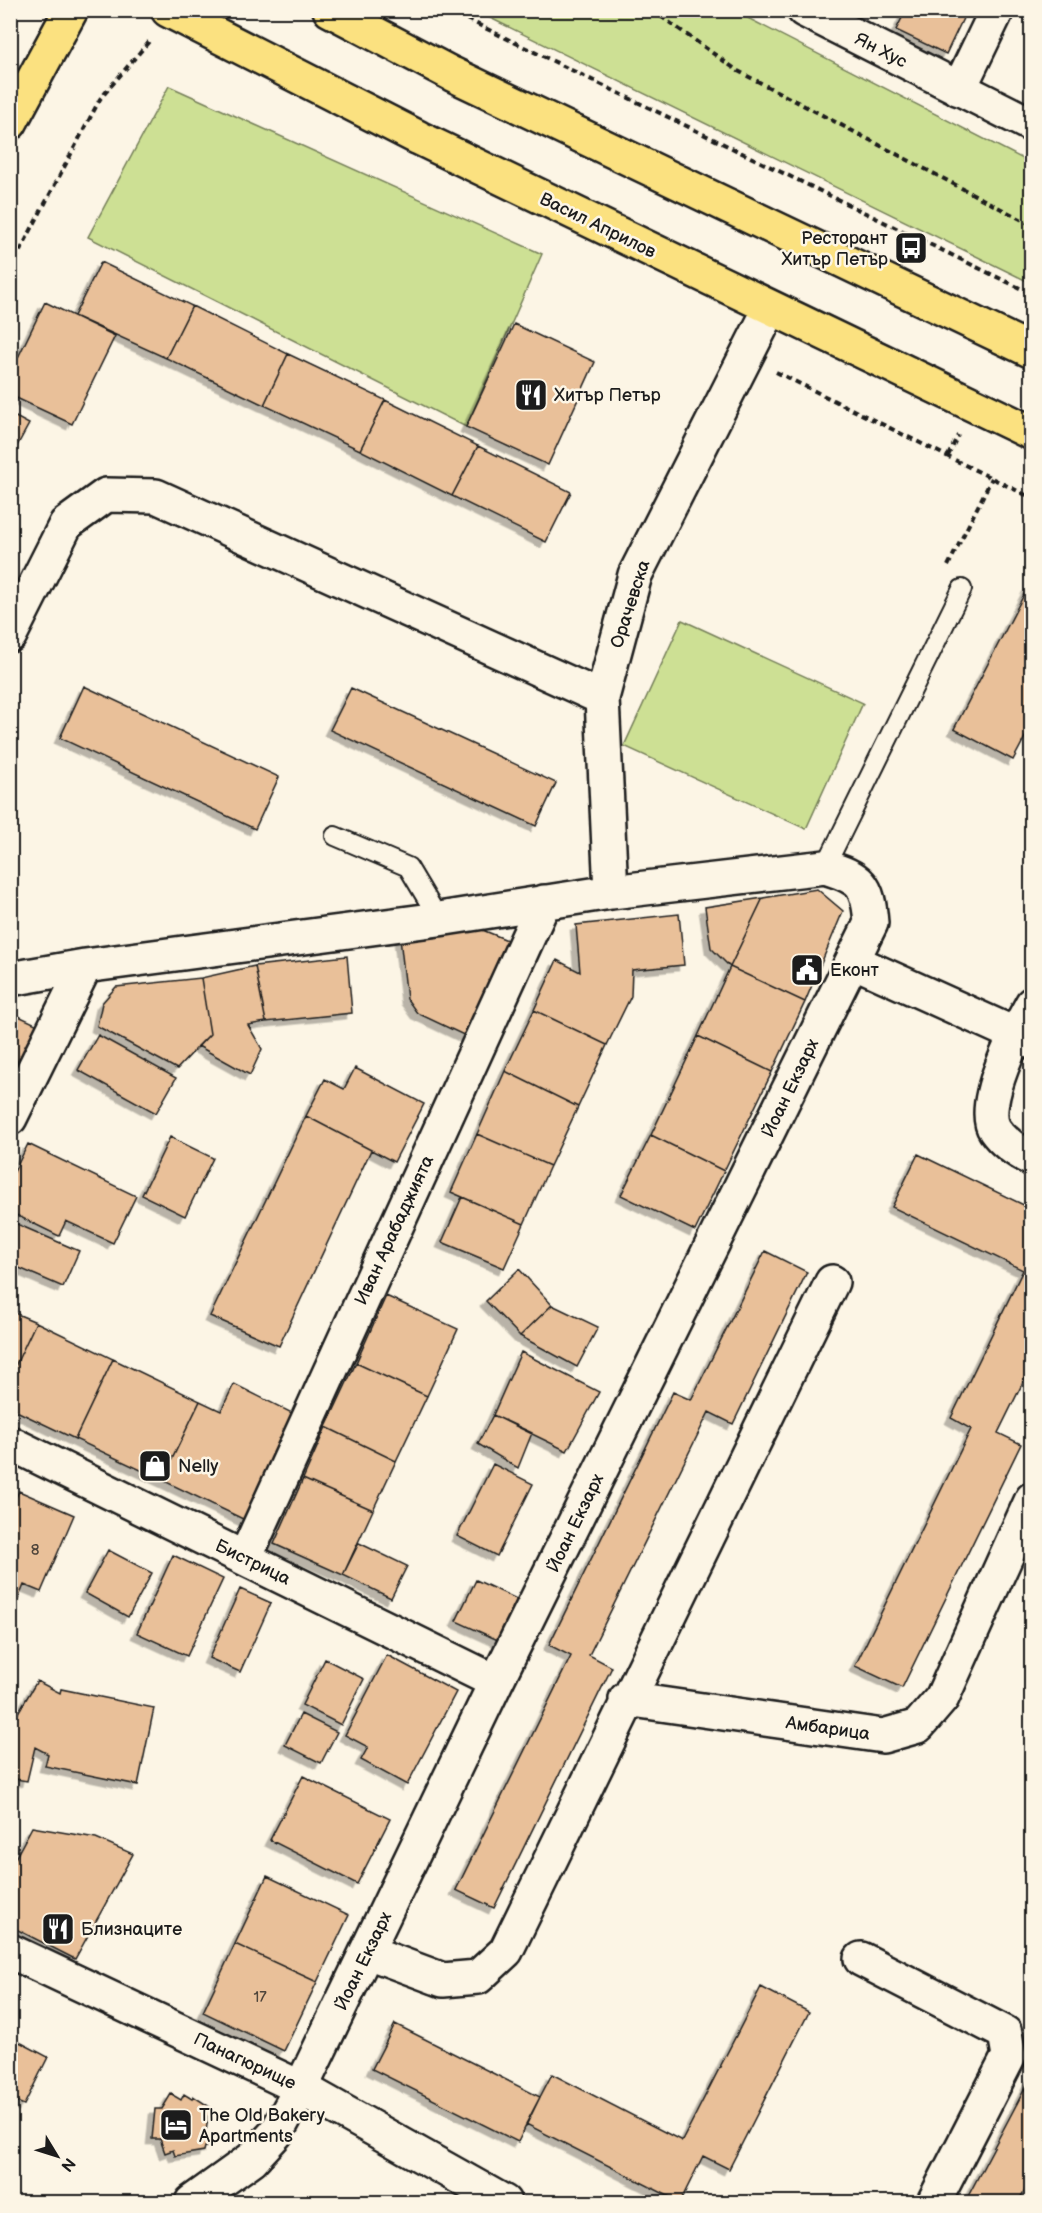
<svg xmlns="http://www.w3.org/2000/svg" width="1042" height="2213" font-family="'Balsamiq Sans',sans-serif">
  <style>
    .green { fill: #cde094; stroke: #747e58; stroke-width: 1.5 }
    .building { fill: #e9c099; stroke: #1c1c1c; stroke-width: 1.5; filter: url(#shadow) }
    .lines { fill: none; stroke-linecap: round; stroke-linejoin: round }
    .service-casing { stroke: #1c1c1c; stroke-width: 22 }
    .minor-casing { stroke: #1c1c1c; stroke-width: 38 }
    .primary-casing { stroke: #1c1c1c; stroke-width: 38 }
    .path { stroke: #1c1c1c; stroke-width: 4; stroke-dasharray: 6 4.5; stroke-linecap: butt }
    .service { stroke: #fcf5e5; stroke-width: 18 }
    .minor { stroke: #fcf5e5; stroke-width: 33 }
    .primary { stroke: #fbe180; stroke-width: 33 }
    .labels { text-anchor: middle; stroke-width: 5; stroke-linejoin: round; paint-order: stroke }
    .number-label { font-size: 15px; fill: #4f453b }
    .street-label { font-size: 18px; fill: #1c1c1c; stroke: #fcf5e5 }
    .poi-label { font-size: 18px; fill: #1c1c1c; stroke: #fcf5e5; text-anchor: start }
  </style>
  <defs>
    <filter id="shadow"><feDropShadow dx="-5.5" dy="5.5" stdDeviation="0" flood-color="#0004"/></filter>
  </defs>
  <rect width="100%" height="100%" fill="#fcf5e5"/>
  <filter id="ink" filterUnits="userSpaceOnUse"><feTurbulence type="fractalNoise" baseFrequency=".0167" numOctaves="2"/><feDisplacementMap in="SourceGraphic" scale="12" xChannelSelector="R" yChannelSelector="G"/><feConvolveMatrix kernelMatrix="1 2 1 2 8 2 1 2 1" color-interpolation-filters="sRGB"/></filter>
  <g filter="url(#ink)">
    <path class="green" d="M 476,11 L 734,11 L 1031,163 L 1031,283 Z
      M 169,86 L 542,254 L 466,427 L 88,237 Z
      M 682,620 L 863,703 L 806,829 L 624,746 Z"/>
    <path class="building" d="M 906,10 L 967,10 L 946,54 L 896,30 Z
      M 101,262 L 192,306 L 166,358 L 74,316 Z
      M 45,302 L 115,336 L 72,424 L 10,395 L 10,374 Z
      M 192,306 L 288,354 L 264,405 L 166,358 Z
      M 514,324 L 595,362 L 548,465 L 466,427 Z
      M 288,354 L 385,400 L 360,450 L 264,405 Z
      M 385,400 L 478,446 L 452,496 L 360,450 Z
      M 10,414 L 29,424 L 10,459 Z
      M 478,446 L 571,492 L 546,542 L 452,496 Z
      M 1028,587 L 1032,589 L 1032,724 L 1013,760 L 954,729 Z
      M 84,686 L 279,777 L 255,829 L 60,738 Z
      M 351,688 L 556,783 L 536,826 L 330,730 Z
      M 817,889 L 843,911 L 805,1002 L 730,967 L 763,898 Z
      M 763,898 L 730,967 L 711,948 L 705,907 Z
      M 679,914 L 684,965 L 632,970 L 631,996 L 607,1045 L 534,1010 L 557,960 L 580,972 L 576,925 Z
      M 480,929 L 512,942 L 470,1038 L 417,1013 L 407,999 L 400,938 Z
      M 347,956 L 352,1013 L 266,1022 L 255,966 Z
      M 255,966 L 266,1022 L 248,1025 L 262,1049 L 250,1075 L 198,1046 L 210,1034 L 201,978 Z
      M 730,967 L 805,1002 L 772,1072 L 698,1036 Z
      M 201,978 L 210,1034 L 177,1069 L 97,1026 L 102,1003 L 116,987 Z
      M 534,1010 L 607,1045 L 578,1107 L 505,1071 Z
      M 10,1012 L 38,1025 L 10,1079 Z
      M 98,1035 L 176,1078 L 156,1113 L 78,1070 Z
      M 698,1036 L 772,1072 L 724,1171 L 651,1135 Z
      M 355,1068 L 424,1104 L 394,1162 L 306,1116 L 325,1079 L 344,1089 Z
      M 505,1071 L 578,1107 L 550,1166 L 477,1134 Z
      M 306,1116 L 371,1150 L 279,1346 L 210,1316 Z
      M 477,1134 L 550,1166 L 524,1224 L 451,1192 Z
      M 651,1135 L 724,1171 L 695,1231 L 621,1195 Z
      M 170,1137 L 213,1158 L 185,1216 L 142,1195 Z
      M 28,1144 L 136,1196 L 113,1243 L 66,1221 L 59,1236 L 10,1212 L 10,1180 Z
      M 918,1154 L 1032,1209 L 1032,1364 L 998,1433 L 1021,1444 L 902,1688 L 855,1666 L 971,1429 L 951,1418 L 1023,1270 L 892,1207 Z
      M 462,1197 L 524,1224 L 504,1268 L 442,1242 Z
      M 10,1221 L 79,1251 L 63,1287 L 10,1264 Z
      M 765,1251 L 807,1272 L 733,1424 L 709,1412 L 589,1655 L 612,1667 L 494,1908 L 456,1890 L 571,1656 L 549,1645 L 673,1392 L 691,1400 Z
      M 519,1269 L 552,1305 L 520,1336 L 486,1301 Z
      M 386,1296 L 458,1329 L 427,1396 L 356,1363 Z
      M 552,1305 L 598,1327 L 577,1367 L 520,1336 Z
      M 10,1311 L 36,1322 L 10,1377 Z
      M 36,1322 L 113,1359 L 75,1439 L 10,1408 L 10,1377 Z
      M 521,1352 L 599,1392 L 567,1451 L 493,1415 Z
      M 113,1359 L 200,1401 L 162,1480 L 75,1439 Z
      M 356,1363 L 427,1396 L 396,1461 L 326,1427 Z
      M 234,1384 L 296,1415 L 245,1520 L 162,1480 L 200,1401 L 221,1411 Z
      M 493,1415 L 532,1433 L 518,1468 L 478,1444 Z
      M 326,1427 L 396,1461 L 373,1510 L 303,1479 Z
      M 493,1464 L 533,1484 L 497,1556 L 457,1536 Z
      M 303,1479 L 373,1510 L 343,1575 L 274,1544 Z
      M 19,1491 L 74,1515 L 41,1592 L 24,1585 L 15,1607 L 10,1605 L 10,1510 Z
      M 359,1543 L 407,1566 L 391,1598 L 343,1575 Z
      M 108,1550 L 152,1573 L 128,1617 L 85,1593 Z
      M 173,1555 L 223,1579 L 187,1656 L 137,1633 Z
      M 476,1580 L 519,1600 L 500,1641 L 456,1621 Z
      M 240,1589 L 271,1603 L 240,1672 L 209,1658 Z
      M 387,1655 L 456,1692 L 407,1785 L 361,1760 L 368,1747 L 345,1735 Z
      M 325,1659 L 364,1679 L 341,1725 L 302,1705 Z
      M 37,1681 L 60,1693 L 61,1689 L 154,1708 L 138,1785 L 45,1766 L 48,1754 L 35,1747 L 27,1781 L 10,1778 L 10,1726 Z
      M 301,1714 L 337,1732 L 321,1763 L 285,1745 Z
      M 303,1776 L 390,1819 L 357,1884 L 270,1840 Z
      M 32,1827 L 96,1838 L 133,1854 L 75,1959 L 10,1926 L 10,1868 Z
      M 267,1876 L 349,1915 L 317,1982 L 235,1944 Z
      M 235,1944 L 317,1982 L 284,2051 L 203,2012 Z
      M 761,1987 L 809,2012 L 729,2169 L 703,2156 L 680,2202 L 526,2124 L 552,2074 L 682,2141 Z
      M 395,2024 L 540,2097 L 518,2142 L 372,2069 Z
      M 10,2037 L 48,2057 L 24,2105 L 10,2099 Z
      M 1032,2075 L 1032,2177 L 1018,2202 L 965,2202 Z
      M 171,2094 L 181,2100 L 184,2094 L 192,2099 L 193,2096 L 213,2109 L 212,2116 L 208,2116 L 205,2140 L 210,2140 L 209,2147 L 205,2147 L 204,2151 L 175,2156 L 173,2150 L 165,2153 L 160,2139 L 152,2139 L 155,2109 L 162,2109 Z"/>
    <g class="lines">
      <defs>
        <path id="service" d="M 335,836 L 408,867 L 439,919
          M 825,867 L 962,589"/>
        <path id="minor" d="M 804,10 L 1032,125
          M 959,89 L 997,10
          M 10,635 L 66,524 L 106,495 L 156,496 L 602,698
          M 611,892 L 602,698 L 635,575 L 770,309
          M 853,961 L 1032,1042
          M 10,979 L 85,966 L 439,919 L 611,892 L 825,867 C 861,878 868,884 871,923 L 496,1682 L 301,2088 L 276,2133 L 252,2159 L 192,2202
          M 1032,1004 C 1018,1029 978,1105 995,1130 C 1004,1143 1018,1152 1032,1159
          M 10,1118 L 85,966
          M 10,1443 L 496,1682
          M 245,1558 L 544,902
          M 626,1699 L 883,1736 L 918,1726 L 942,1698 L 1032,1499
          M 10,1951 L 301,2088 L 504,2202
          M 368,1952 L 443,1980 L 478,1977 L 506,1951 L 832,1282
          M 861,1959 L 1005,2033 L 1009,2056 L 934,2202"/>
        <path id="primary" d="M 168,10 L 419,138 L 1032,433
          M 330,10 L 452,74 L 1032,351
          M 10,123 L 71,10"/>
      </defs>
      <use href="#service" class="service-casing"/>
      <use href="#minor" class="minor-casing"/>
      <use href="#primary" class="primary-casing"/>
      <path class="path" d="M 448,10 L 1032,294
        M 652,10 L 738,71 L 1032,225
        M 10,270 L 100,99 L 151,39
        M 776,372 L 1032,498
        M 948,456 L 958,435
        M 948,566 L 992,478"/>
      <use href="#service" class="service"/>
      <use href="#minor" class="minor"/>
      <use href="#primary" class="primary"/>
    </g>
  </g>
  <defs>
    <symbol id="bus-square" viewBox="-11 -11 22 22"><rect x="-9" y="-9" width="18" height="18" rx="4" fill="#1c1c1c" stroke="#fcf5e5"/><path d="M-5-6H5V4H4V6H2V4H-2V6H-4V4H-5ZM-3.5-4V0h7V-4ZM-3.5 1.2v1.5H-2V1.2ZM2 1.2v1.5H3.5V1.2Z" fill="#fff"/></symbol>
    <symbol id="restaurant-square" viewBox="-11 -11 22 22"><rect x="-9" y="-9" width="18" height="18" rx="4" fill="#1c1c1c" stroke="#fcf5e5"/><path d="M-5-6h1v4h1v-4h1v4h1v-4h1v5L-1.5 .5V6h-2V.5L-5-1ZM5-6V6H3V1.5H1.5Q1.5-4 5-6Z" fill="#fff"/></symbol>
    <symbol id="civic-square" viewBox="-11 -11 22 22"><rect x="-9" y="-9" width="18" height="18" rx="4" fill="#1c1c1c" stroke="#fcf5e5"/><path d="M-.6-6.5H3V-4.5H.6V-3L4-1V1h2V6H-6V1h2V-1L-.6-3ZM-1.2 2.5V6h2.4V2.5Z" fill="#fff"/></symbol>
    <symbol id="shop-square" viewBox="-11 -11 22 22"><rect x="-9" y="-9" width="18" height="18" rx="4" fill="#1c1c1c" stroke="#fcf5e5"/><path d="M-5-2.5h2.3a2.7 3.5 0 0 1 5.4 0H5L5.5 6h-11ZM-1.5-2.5h3a1.5 2.3 0 0 0-3 0Z" fill="#fff"/></symbol>
    <symbol id="hotel-square" viewBox="-11 -11 22 22"><rect x="-9" y="-9" width="18" height="18" rx="4" fill="#1c1c1c" stroke="#fcf5e5"/><path d="M-6-4.5h1.5V1H6V5H4.5V3h-9V5H-6ZM-4 0a1.8 1.8 0 1 1 3.6 0ZM.5 0V-2.5h3Q6-2.5 6 0Z" fill="#fff"/></symbol>
  </defs>
  <g fill-rule="evenodd">
    <use href="#bus-square" x="892" y="229" width="38" height="38"/>
    <use href="#restaurant-square" x="512" y="376" width="38" height="38"/>
    <use href="#civic-square" x="788" y="951" width="38" height="38"/>
    <use href="#shop-square" x="136" y="1447" width="38" height="38"/>
    <use href="#restaurant-square" x="39" y="1910" width="38" height="38"/>
    <use href="#hotel-square" x="157" y="2106" width="38" height="38"/>
  </g>
  <g class="labels">
    <g class="number-label">
      <text x="35" y="1555">8</text>
      <text x="260" y="2002">17</text>
    </g>
    <g class="street-label">
      <text transform="translate(881 50) rotate(27)" y="6">Ян Хус</text>
      <text transform="translate(598 225) rotate(26)" y="6">Васил Априлов</text>
      <text transform="translate(630 604) rotate(-72)" y="6">Орачевска</text>
      <text transform="translate(790 1088) rotate(-64)" y="6">Йоан Екзарх</text>
      <text transform="translate(394 1230) rotate(-65)" y="6">Иван Арабаджията</text>
      <text transform="translate(575 1523) rotate(-64)" y="6">Йоан Екзарх</text>
      <text transform="translate(253 1562) rotate(26)" y="6">Бистрица</text>
      <text transform="translate(828 1728) rotate(8)" y="6">Амбарица</text>
      <text transform="translate(363 1961) rotate(-64)" y="6">Йоан Екзарх</text>
      <text transform="translate(245 2061) rotate(25)" y="6">Панагюрище</text>
    </g>
    <g class="poi-label">
      <text x="888" y="244" text-anchor="end">Ресторант<tspan x="888" dy="21">Хитър Петър</tspan></text>
      <text x="554" y="401">Хитър Петър</text>
      <text x="830" y="976">Еконт</text>
      <text x="178" y="1472">Nelly</text>
      <text x="81" y="1935">Близнаците</text>
      <text x="199" y="2121">The Old Bakery<tspan x="199" dy="21">Apartments</tspan></text>
    </g>
  </g>
  <rect width="1042" height="2213" fill="none" stroke="#fcf5e5" stroke-width="36"/>
  <rect x="18" y="18" width="1006" height="2177" fill="none" stroke="#1c1c1c" stroke-width="2" filter="url(#ink)"/>
  <g transform="translate(57 2156) rotate(128)" stroke="#fcf5e5" stroke-width="4.5" paint-order="stroke">
  <path d="M0-4.5L10 22L0 15L-10 22Z" fill="#1c1c1c"/>
  <text y="-9" font-size="16" font-weight="bold" text-anchor="middle" fill="#1c1c1c">N</text>
  </g>
</svg>
